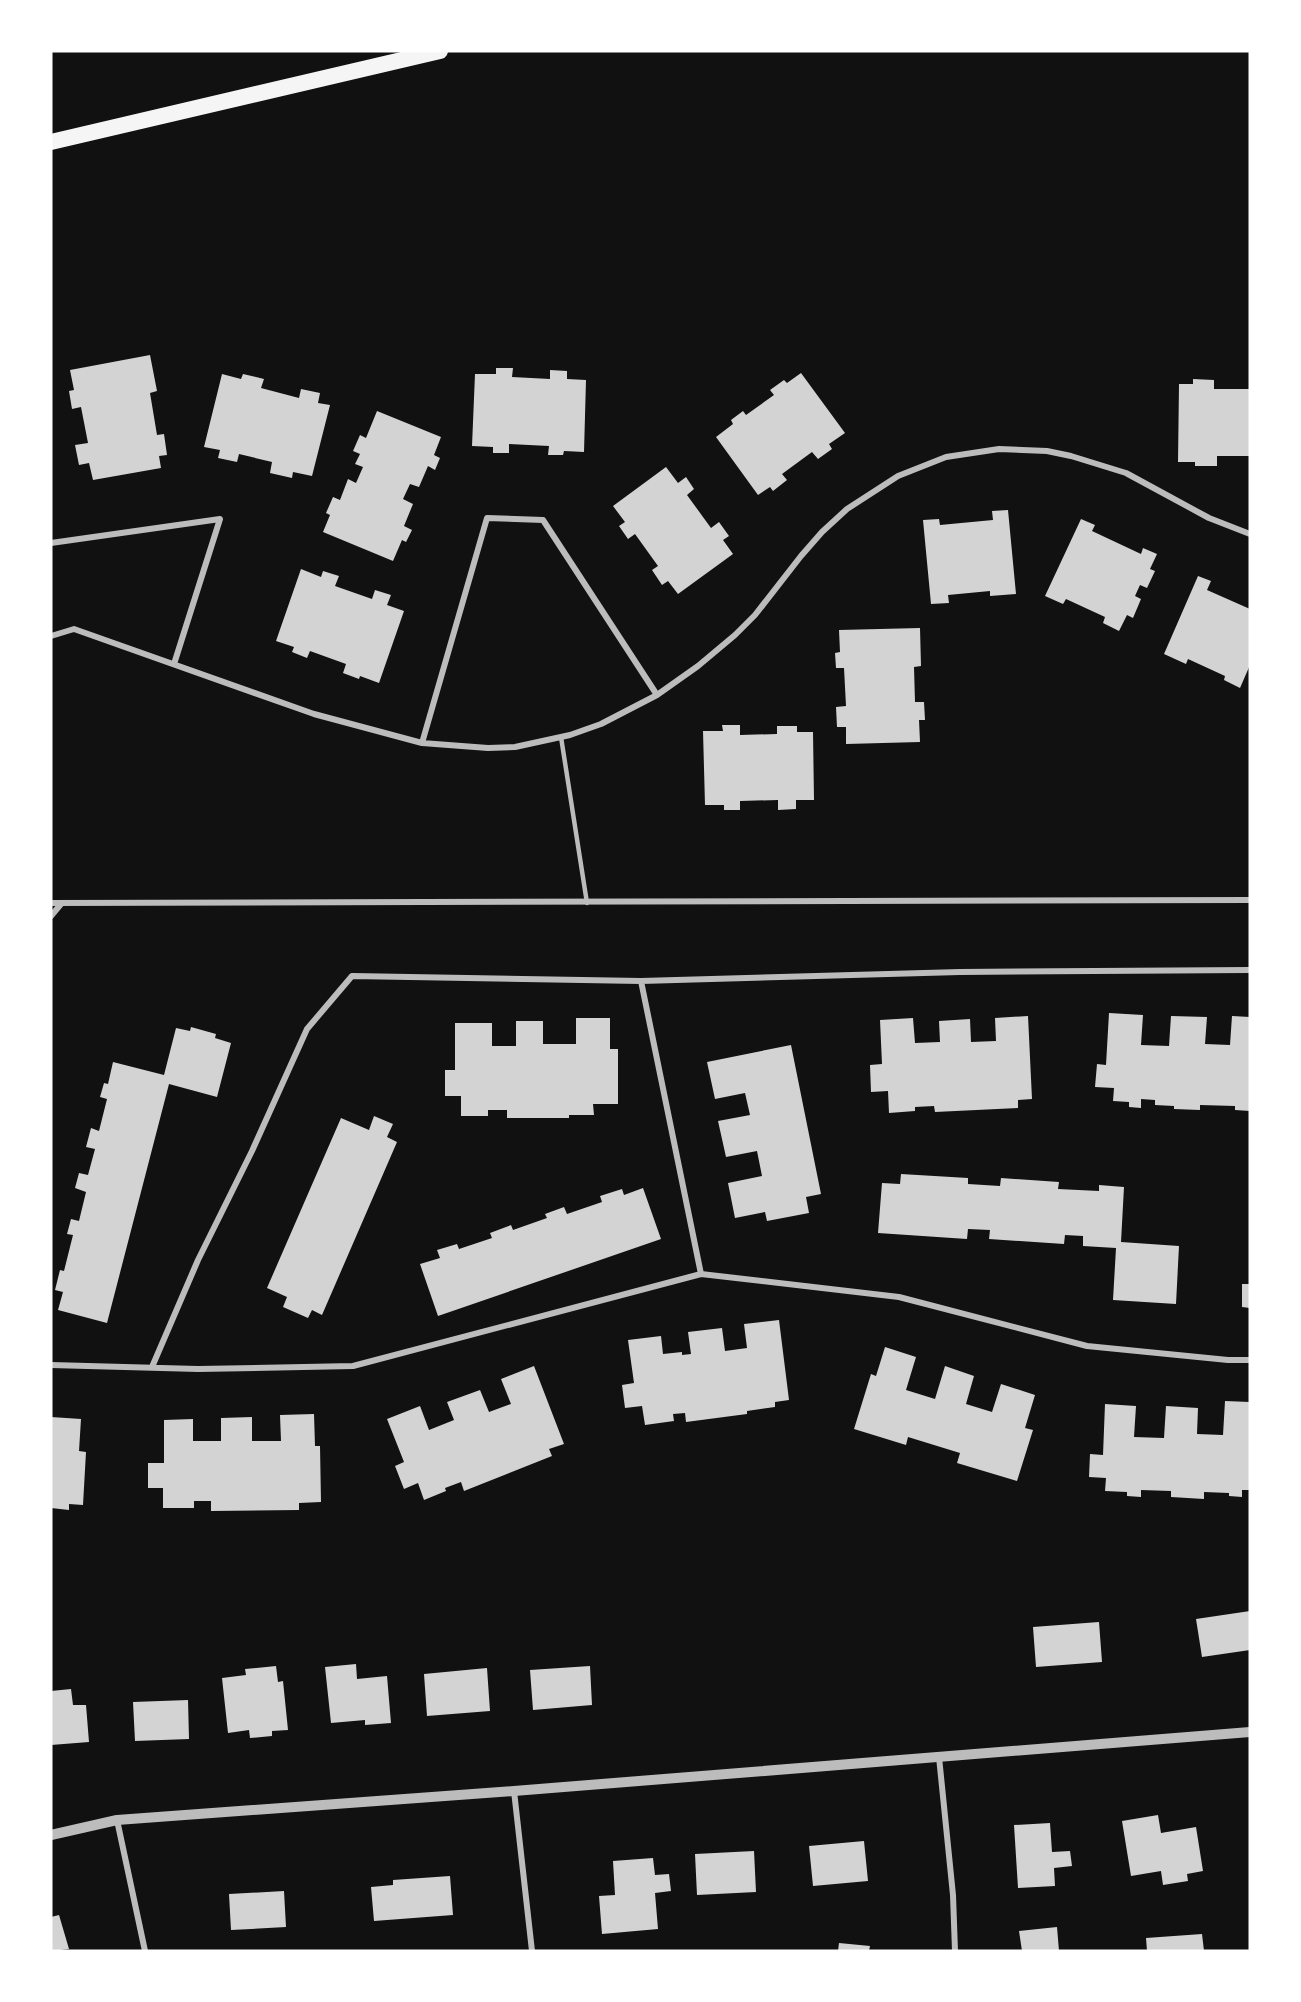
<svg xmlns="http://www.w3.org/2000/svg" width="1301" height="2002" font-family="Bitter,serif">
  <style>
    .building { fill: #d3d3d3 }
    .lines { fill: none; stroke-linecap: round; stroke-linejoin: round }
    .service { stroke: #bcbcbc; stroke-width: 4.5 }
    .minor { stroke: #bcbcbc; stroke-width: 6 }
    .tertiary { stroke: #bcbcbc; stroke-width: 10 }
    .trunk { stroke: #f5f5f5; stroke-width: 16 }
  </style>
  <rect width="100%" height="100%" fill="#111"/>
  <path class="building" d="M 150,355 L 157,391 L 150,393 L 157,435 L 164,434 L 167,455 L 159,456 L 161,468 L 93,480 L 89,463 L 79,465 L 75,445 L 88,443 L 81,407 L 72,409 L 69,391 L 74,390 L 70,370 Z
    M 496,368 L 513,368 L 512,377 L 550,379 L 550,370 L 567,371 L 567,379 L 586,380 L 584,452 L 564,451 L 563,455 L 548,455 L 549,446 L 509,444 L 509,453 L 493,453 L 493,447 L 472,446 L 475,374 L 496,374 Z
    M 801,373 L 845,433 L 829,444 L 832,449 L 818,459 L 812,452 L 782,474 L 787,480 L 773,491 L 770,487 L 758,495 L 716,437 L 733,424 L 731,420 L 743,411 L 746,415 L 774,395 L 770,390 L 784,380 L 787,383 Z
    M 222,374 L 241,379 L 243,374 L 264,379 L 261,388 L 299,398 L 301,389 L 320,393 L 318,403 L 330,405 L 312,476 L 293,472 L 292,478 L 270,473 L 272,462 L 239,454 L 237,462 L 218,458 L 220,450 L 204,447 Z
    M 1193,379 L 1214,380 L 1214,389 L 1250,389 L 1250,456 L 1217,456 L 1217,466 L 1195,466 L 1195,462 L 1178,462 L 1179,384 L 1193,384 Z
    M 377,411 L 441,437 L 434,455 L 440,458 L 435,470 L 428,466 L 419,487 L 410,484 L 403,499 L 413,504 L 404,526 L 412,530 L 406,542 L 402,540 L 393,561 L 323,532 L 330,515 L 326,513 L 333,497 L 340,500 L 348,479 L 356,483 L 363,467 L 355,464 L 360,454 L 353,451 L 360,435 L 366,438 Z
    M 666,467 L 678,483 L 686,477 L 694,489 L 687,495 L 711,528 L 719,522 L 729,536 L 723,540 L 733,554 L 678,594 L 668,581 L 662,585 L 652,570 L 658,566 L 635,534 L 628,539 L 619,526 L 625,522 L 613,506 Z
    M 1008,510 L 1016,594 L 990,596 L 990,591 L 948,595 L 949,603 L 931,604 L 923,520 L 939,519 L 940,525 L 993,520 L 992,511 Z
    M 1081,519 L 1095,525 L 1092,531 L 1141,554 L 1143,548 L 1157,554 L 1150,569 L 1155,571 L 1147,588 L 1140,585 L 1135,596 L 1141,599 L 1133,618 L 1127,615 L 1119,631 L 1103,623 L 1105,617 L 1066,599 L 1063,604 L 1045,596 Z
    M 301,569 L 321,577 L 323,571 L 339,576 L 335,586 L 372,599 L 375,590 L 391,595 L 387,605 L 404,611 L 379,683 L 360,676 L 359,679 L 343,673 L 346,664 L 310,651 L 307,658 L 292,652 L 294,647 L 276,641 Z
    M 1198,576 L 1211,581 L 1207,590 L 1250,609 L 1250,665 L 1240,688 L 1224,680 L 1225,676 L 1188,659 L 1186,664 L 1164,654 Z
    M 920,628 L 921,666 L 914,667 L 915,702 L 924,702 L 925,720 L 919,720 L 920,742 L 846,744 L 846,727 L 837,727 L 836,707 L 846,706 L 844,668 L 836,668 L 835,653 L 840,652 L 839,630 Z
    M 722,725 L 740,725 L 740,735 L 777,734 L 777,726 L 797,726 L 797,732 L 813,732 L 814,800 L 796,800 L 796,809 L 778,810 L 778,800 L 740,801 L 740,810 L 724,810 L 724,805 L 705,805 L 703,731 L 723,731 Z
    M 1109,1013 L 1143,1015 L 1141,1045 L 1169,1046 L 1171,1016 L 1207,1017 L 1205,1044 L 1230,1045 L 1232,1016 L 1250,1017 L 1250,1111 L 1235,1110 L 1235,1106 L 1200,1105 L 1200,1110 L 1174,1109 L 1174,1106 L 1155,1105 L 1155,1100 L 1141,1099 L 1141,1108 L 1129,1107 L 1129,1102 L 1113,1101 L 1114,1088 L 1095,1087 L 1097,1064 L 1106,1065 Z
    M 1028,1016 L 1032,1099 L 1018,1100 L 1018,1108 L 935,1112 L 934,1106 L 915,1107 L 915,1111 L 889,1113 L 888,1091 L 871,1092 L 870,1065 L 882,1064 L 880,1020 L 913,1018 L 915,1043 L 940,1042 L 939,1021 L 970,1019 L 971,1042 L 996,1041 L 995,1018 Z
    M 576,1018 L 610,1018 L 610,1049 L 618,1049 L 618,1104 L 593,1104 L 594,1115 L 569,1115 L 569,1118 L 507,1118 L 507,1110 L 488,1110 L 488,1116 L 461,1116 L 461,1096 L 445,1096 L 445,1070 L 455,1070 L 455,1023 L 492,1023 L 492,1046 L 516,1046 L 516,1021 L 543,1021 L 543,1044 L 576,1044 Z
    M 191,1027 L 216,1034 L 215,1038 L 231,1043 L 217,1097 L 169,1084 L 107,1323 L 58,1310 L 63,1292 L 55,1290 L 60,1270 L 64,1271 L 73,1235 L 67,1234 L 71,1219 L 79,1221 L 86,1192 L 75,1188 L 79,1173 L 88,1175 L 95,1149 L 86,1147 L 91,1128 L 99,1131 L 107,1099 L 100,1097 L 104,1083 L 108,1084 L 113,1062 L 164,1075 L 176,1028 L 190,1031 Z
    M 791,1045 L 821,1194 L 806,1197 L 809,1213 L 767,1221 L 765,1212 L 735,1218 L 728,1183 L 762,1176 L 757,1151 L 726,1157 L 718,1121 L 750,1115 L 745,1093 L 715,1099 L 707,1062 Z
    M 374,1116 L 393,1124 L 387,1137 L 397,1142 L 322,1315 L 312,1310 L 308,1318 L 283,1307 L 287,1297 L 267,1288 L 341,1118 L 369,1130 Z
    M 901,1174 L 968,1178 L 968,1184 L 1000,1186 L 1001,1178 L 1059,1182 L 1058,1189 L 1099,1191 L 1099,1185 L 1124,1187 L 1121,1242 L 1179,1246 L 1176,1304 L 1113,1300 L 1116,1248 L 1083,1246 L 1083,1236 L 1065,1235 L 1064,1244 L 989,1239 L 990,1230 L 968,1229 L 967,1239 L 878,1233 L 882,1183 L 900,1184 Z
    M 643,1188 L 661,1239 L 438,1316 L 420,1264 L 440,1258 L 437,1250 L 457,1244 L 459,1249 L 492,1238 L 490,1233 L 511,1225 L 513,1230 L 547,1218 L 545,1214 L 564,1207 L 567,1214 L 602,1202 L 600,1196 L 622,1189 L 624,1195 Z
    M 1242,1284 L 1250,1284 L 1250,1308 L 1242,1307 Z
    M 779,1320 L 789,1400 L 775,1402 L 775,1407 L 747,1411 L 747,1414 L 686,1422 L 685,1413 L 673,1414 L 674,1421 L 645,1425 L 642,1406 L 625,1408 L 622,1385 L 634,1383 L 628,1340 L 661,1336 L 663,1354 L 682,1352 L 682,1355 L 691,1354 L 688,1332 L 722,1328 L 725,1351 L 747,1348 L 744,1324 Z
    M 885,1347 L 916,1357 L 906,1390 L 935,1399 L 945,1366 L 974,1376 L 966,1404 L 992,1412 L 1001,1384 L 1035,1395 L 1025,1428 L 1033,1430 L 1017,1481 L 957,1463 L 960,1453 L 908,1437 L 906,1445 L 854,1429 L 871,1374 L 876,1376 Z
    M 534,1366 L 564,1444 L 549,1449 L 552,1456 L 464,1491 L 461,1482 L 445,1488 L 446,1491 L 424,1500 L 418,1483 L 404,1489 L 395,1466 L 404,1462 L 387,1419 L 420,1406 L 429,1430 L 454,1420 L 447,1402 L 480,1390 L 489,1412 L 511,1404 L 501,1379 Z
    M 1225,1401 L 1250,1402 L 1250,1490 L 1242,1490 L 1242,1497 L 1229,1496 L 1229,1493 L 1204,1492 L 1204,1499 L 1171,1497 L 1171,1491 L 1141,1490 L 1141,1497 L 1127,1496 L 1127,1492 L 1105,1491 L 1106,1478 L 1089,1477 L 1090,1454 L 1103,1455 L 1105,1404 L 1136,1406 L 1134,1437 L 1164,1438 L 1166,1406 L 1198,1408 L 1197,1434 L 1223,1435 Z
    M 314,1414 L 315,1446 L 320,1446 L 321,1502 L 299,1503 L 299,1510 L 211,1511 L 211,1501 L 194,1501 L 194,1508 L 163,1508 L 163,1488 L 148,1488 L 148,1463 L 164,1463 L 164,1420 L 193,1419 L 193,1441 L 221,1441 L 221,1418 L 252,1417 L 252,1441 L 281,1441 L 280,1415 Z
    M 51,1417 L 81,1419 L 79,1451 L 86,1452 L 83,1505 L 69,1504 L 69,1510 L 51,1508 Z
    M 1250,1611 L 1250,1650 L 1202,1657 L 1196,1619 Z
    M 1099,1622 L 1102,1662 L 1036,1667 L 1033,1627 Z
    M 356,1664 L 357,1679 L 387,1676 L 391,1723 L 365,1725 L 365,1720 L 331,1723 L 325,1667 Z
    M 276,1666 L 278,1682 L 283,1681 L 288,1730 L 272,1731 L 272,1736 L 250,1738 L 249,1730 L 228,1733 L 222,1678 L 246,1675 L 245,1669 Z
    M 590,1666 L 592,1705 L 533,1710 L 530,1670 Z
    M 487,1668 L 490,1711 L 427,1716 L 424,1674 Z
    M 71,1689 L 73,1705 L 86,1705 L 89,1742 L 51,1745 L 51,1691 Z
    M 188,1700 L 189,1739 L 135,1741 L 133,1702 Z
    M 1158,1815 L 1161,1833 L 1196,1827 L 1203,1871 L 1187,1874 L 1188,1881 L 1163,1885 L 1161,1871 L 1131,1876 L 1122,1821 Z
    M 1050,1823 L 1052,1852 L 1070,1851 L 1072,1866 L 1054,1868 L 1055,1886 L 1018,1888 L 1014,1825 Z
    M 864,1841 L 868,1881 L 813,1886 L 809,1846 Z
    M 754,1851 L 756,1892 L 697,1895 L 695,1854 Z
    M 653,1858 L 655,1875 L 669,1874 L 671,1891 L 655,1893 L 658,1929 L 602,1934 L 599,1896 L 615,1895 L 613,1861 Z
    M 450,1876 L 453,1915 L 374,1921 L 371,1887 L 393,1885 L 393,1880 Z
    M 284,1891 L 286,1927 L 231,1930 L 229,1894 Z
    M 59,1915 L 69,1949 L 51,1951 L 51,1917 Z
    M 1057,1927 L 1059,1951 L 1022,1951 L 1019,1931 Z
    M 1202,1934 L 1204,1951 L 1147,1951 L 1146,1938 Z
    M 839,1943 L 870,1946 L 869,1951 L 838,1951 Z"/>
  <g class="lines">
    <path class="service" d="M 561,737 L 587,903"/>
    <path class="minor" d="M 51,543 L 220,519 L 174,664
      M 51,636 L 74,629 L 314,714 L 422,743 L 488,748 L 515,747 L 570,735 L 601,724 L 657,695 L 698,666 L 735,635 L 755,615 L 801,556 L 822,532 L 847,509 L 898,476 L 946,457 L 999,449 L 1047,451 L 1071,456 L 1126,473 L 1209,518 L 1250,534
      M 422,743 L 487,518 L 543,520 L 657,695
      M 51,903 L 1250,900
      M 51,916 L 61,904
      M 641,981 L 701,1274
      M 51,1365 L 198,1369 L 353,1366 L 701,1274 L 899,1297 L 1087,1346 L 1228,1360 L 1250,1360
      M 152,1367 L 198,1260 L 252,1151 L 307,1029 L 352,976 L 641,981 L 960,972 L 1250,970
      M 939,1757 L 953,1895 L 955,1951
      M 514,1791 L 532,1951
      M 117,1820 L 145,1951"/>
    <path class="tertiary" d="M 51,1835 L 117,1820 L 514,1791 L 1250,1732"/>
    <path class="trunk" d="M 51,142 L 440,51"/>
  </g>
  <rect width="1301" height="2002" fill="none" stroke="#ffffff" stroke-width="105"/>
</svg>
